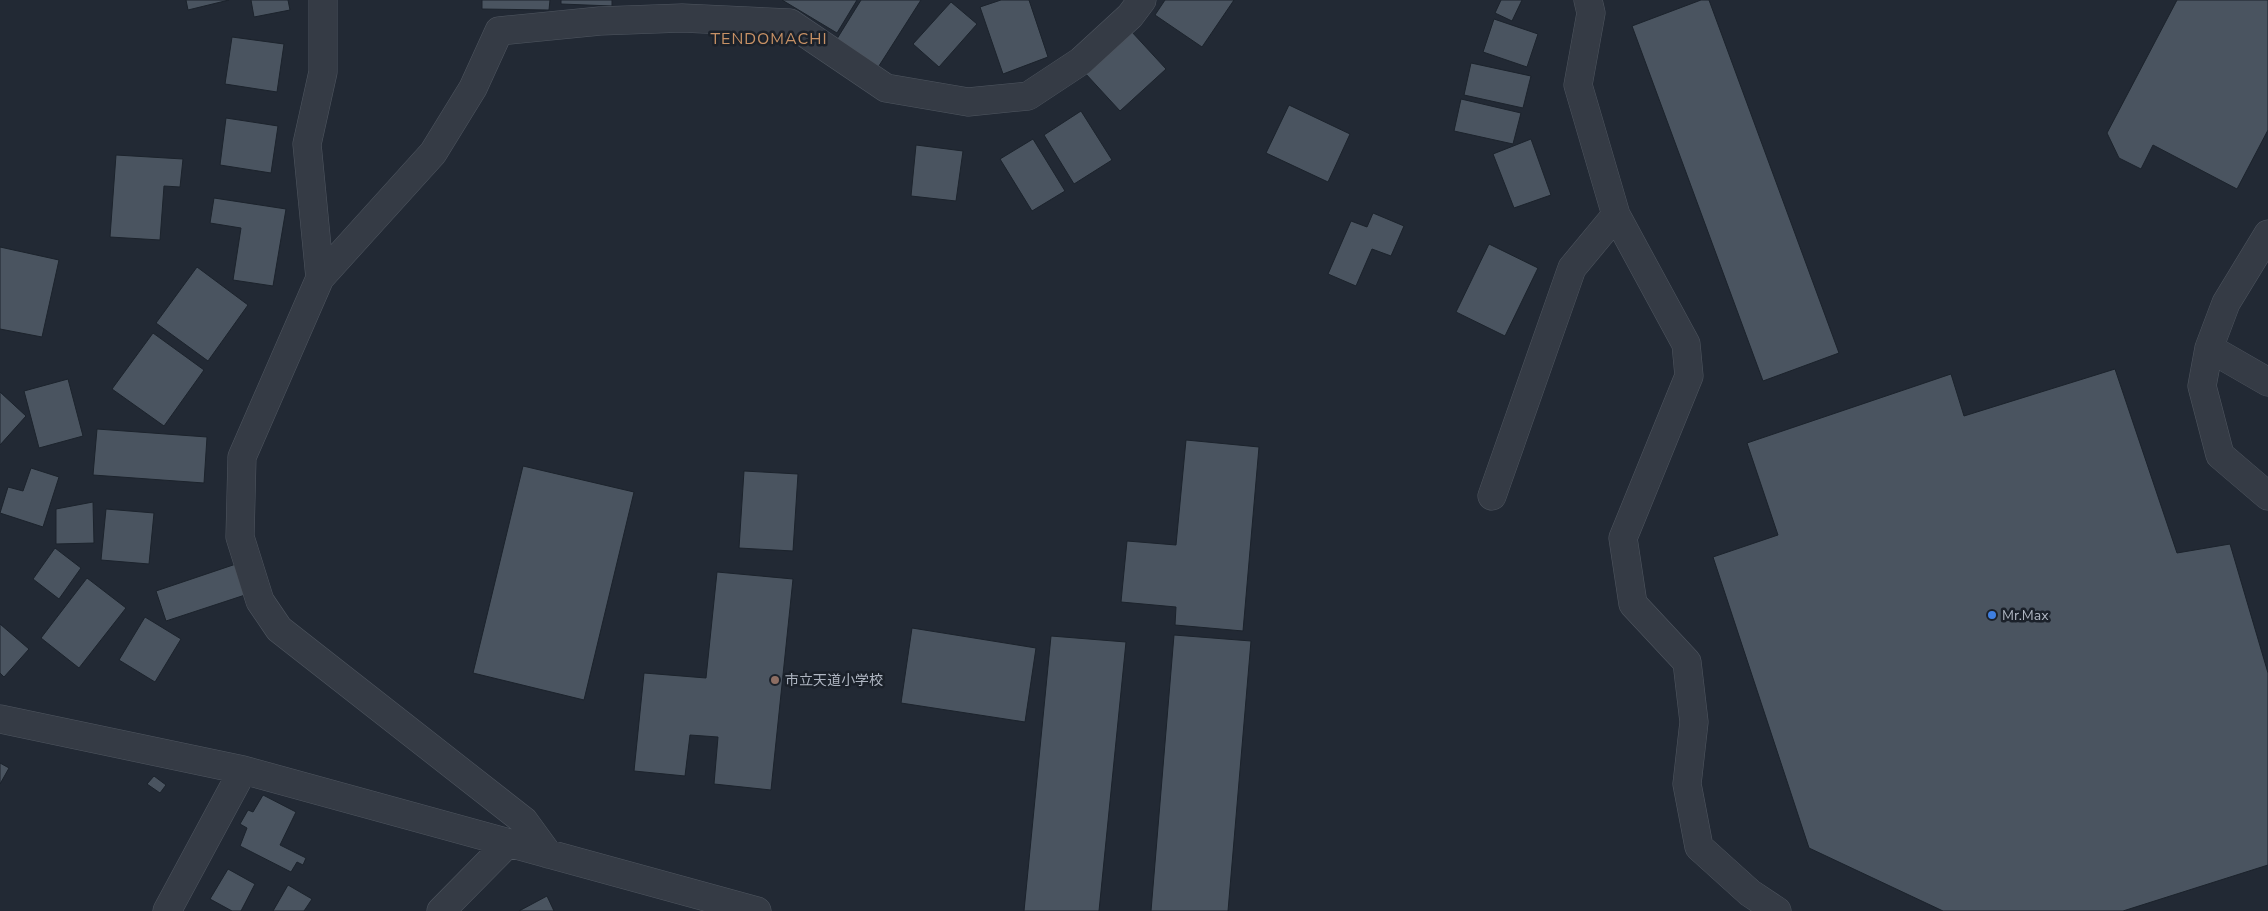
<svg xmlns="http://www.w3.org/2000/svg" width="2268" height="911" font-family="'Nunito Sans','Noto Sans JP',sans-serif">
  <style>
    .building { fill: #4a5460; stroke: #1c232c }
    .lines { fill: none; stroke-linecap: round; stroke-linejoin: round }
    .minor-casing { stroke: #4f5660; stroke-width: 29 }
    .minor { stroke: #353b45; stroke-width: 28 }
    .shop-dot { fill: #3f7fe0; stroke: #1b212a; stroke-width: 2 }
    .education-dot { fill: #8d6e63; stroke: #1b212a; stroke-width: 2 }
    .labels { text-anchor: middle; stroke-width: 5; stroke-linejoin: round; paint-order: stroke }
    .poi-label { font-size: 14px; fill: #afb6c2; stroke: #1b212a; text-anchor: start }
    .quarter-label { font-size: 16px; letter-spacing: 1px; fill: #c79165; stroke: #1b212a }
  </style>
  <rect width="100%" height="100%" fill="#222934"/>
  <path class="building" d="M 186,0 L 229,0 L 188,10 Z
    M 251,0 L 288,0 L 290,10 L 254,17 Z
    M 482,0 L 550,0 L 549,10 L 482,9 Z
    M 561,0 L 612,0 L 612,6 L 561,4 Z
    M 782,0 L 857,0 L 837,33 Z
    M 861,0 L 921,0 L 877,69 L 835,42 Z
    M 1001,0 L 1029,0 L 1048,57 L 1003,74 L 980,7 Z
    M 1165,0 L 1234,0 L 1202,47 L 1155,15 Z
    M 1501,0 L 1522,0 L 1512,21 L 1495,13 Z
    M 1701,0 L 1709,0 L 1839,353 L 1763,381 L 1632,26 Z
    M 2177,0 L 2268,0 L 2268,130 L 2237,189 L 2153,145 L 2141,169 L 2119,158 L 2107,133 Z
    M 951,2 L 977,24 L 939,67 L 913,44 Z
    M 1494,19 L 1538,34 L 1527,67 L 1483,52 Z
    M 1131,31 L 1166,69 L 1120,111 L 1085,73 Z
    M 232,37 L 284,44 L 277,92 L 225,84 Z
    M 1471,63 L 1531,76 L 1523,108 L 1464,95 Z
    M 1461,99 L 1521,113 L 1513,144 L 1454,131 Z
    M 1289,105 L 1350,134 L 1328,182 L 1266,153 Z
    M 1081,111 L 1112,160 L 1074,184 L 1044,135 Z
    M 226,118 L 278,126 L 271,173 L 220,165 Z
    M 1033,139 L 1065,191 L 1032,211 L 1000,159 Z
    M 1531,139 L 1551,195 L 1514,208 L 1493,154 Z
    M 916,145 L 963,151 L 956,201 L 911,196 Z
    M 116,155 L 183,159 L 180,187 L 164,186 L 160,240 L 110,237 Z
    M 214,198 L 286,209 L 273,286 L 233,280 L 241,228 L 210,223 Z
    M 1373,213 L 1404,226 L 1391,256 L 1372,249 L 1356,286 L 1328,274 L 1351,221 L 1367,227 Z
    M 1489,244 L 1538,268 L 1505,336 L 1456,312 Z
    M 0,247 L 59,260 L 42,337 L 0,329 Z
    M 197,267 L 248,305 L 208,361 L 156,323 Z
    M 153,333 L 204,370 L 164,426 L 112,389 Z
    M 2115,369 L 2177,553 L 2230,544 L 2268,673 L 2268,865 L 2123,911 L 1943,911 L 1809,848 L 1713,557 L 1778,535 L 1747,443 L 1951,374 L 1964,416 Z
    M 68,379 L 83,436 L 39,448 L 24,391 Z
    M 0,392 L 26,416 L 0,445 Z
    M 97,429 L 207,437 L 204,483 L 93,475 Z
    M 1186,440 L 1259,447 L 1243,631 L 1175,625 L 1176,607 L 1121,602 L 1127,541 L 1176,545 Z
    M 523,466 L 634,492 L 584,700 L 473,673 Z
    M 31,468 L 59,477 L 43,527 L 0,513 L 8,487 L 23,491 Z
    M 744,471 L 798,474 L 793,551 L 739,548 Z
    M 93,502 L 94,543 L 56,544 L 56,509 Z
    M 106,509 L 154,513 L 149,564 L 101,560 Z
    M 55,548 L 81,568 L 59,599 L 33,579 Z
    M 236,564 L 245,595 L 166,621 L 156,591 Z
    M 717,572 L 793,579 L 771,790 L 714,784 L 718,737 L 690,735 L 685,776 L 634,771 L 644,673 L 706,678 Z
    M 87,578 L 126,608 L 79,668 L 41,638 Z
    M 145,617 L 181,639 L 155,682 L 119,660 Z
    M 0,624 L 29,649 L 4,677 L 0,673 Z
    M 912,628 L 1036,648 L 1025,722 L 901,703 Z
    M 1174,635 L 1251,641 L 1228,911 L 1151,911 Z
    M 1051,636 L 1126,642 L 1099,911 L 1024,911 Z
    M 0,763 L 9,768 L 0,784 Z
    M 154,776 L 166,785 L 160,793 L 147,784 Z
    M 263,795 L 296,812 L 280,845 L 306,858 L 303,865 L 297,862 L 291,872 L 240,846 L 247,828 L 240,824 L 248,810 L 253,812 Z
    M 228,869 L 255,884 L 241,911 L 232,911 L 210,899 Z
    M 288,885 L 312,899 L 304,911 L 273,911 Z
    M 547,896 L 554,911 L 519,911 Z"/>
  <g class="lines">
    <defs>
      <path id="minor" d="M 1588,0 L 1591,13 L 1578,85 L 1616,215 L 1686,344 L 1689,376 L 1623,538 L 1633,604 L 1687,662 L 1694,722 L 1687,784 L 1699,847 L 1750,893 L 1777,911
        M 2268,234 L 2226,303 L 2209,348 L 2202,386 L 2220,455 L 2268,496
        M 320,278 L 307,144 L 323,72 L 323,0
        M 2209,348 L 2268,382
        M 1492,496 L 1572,268 L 1616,215
        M 0,719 L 243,770 L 757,911
        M 548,854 L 524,821 L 279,629 L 260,601 L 240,537 L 242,457 L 320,278 L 433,153 L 473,88 L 499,31 L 600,21 L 682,18 L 790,23 L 886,88 L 968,102 L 1028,96 L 1081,61 L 1130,16 L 1142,0
        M 167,911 L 243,770
        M 441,911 L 508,843"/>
    </defs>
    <use href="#minor" class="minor-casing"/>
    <use href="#minor" class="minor"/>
  </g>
  <circle class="shop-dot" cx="1992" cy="615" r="5"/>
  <circle class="education-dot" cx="775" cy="680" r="5"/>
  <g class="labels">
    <g class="poi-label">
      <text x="2002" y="620">Mr.Max</text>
      <text x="785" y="685">市立天道小学校</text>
    </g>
    <g class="quarter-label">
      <text x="769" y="44">TENDOMACHI</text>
    </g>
  </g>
</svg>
